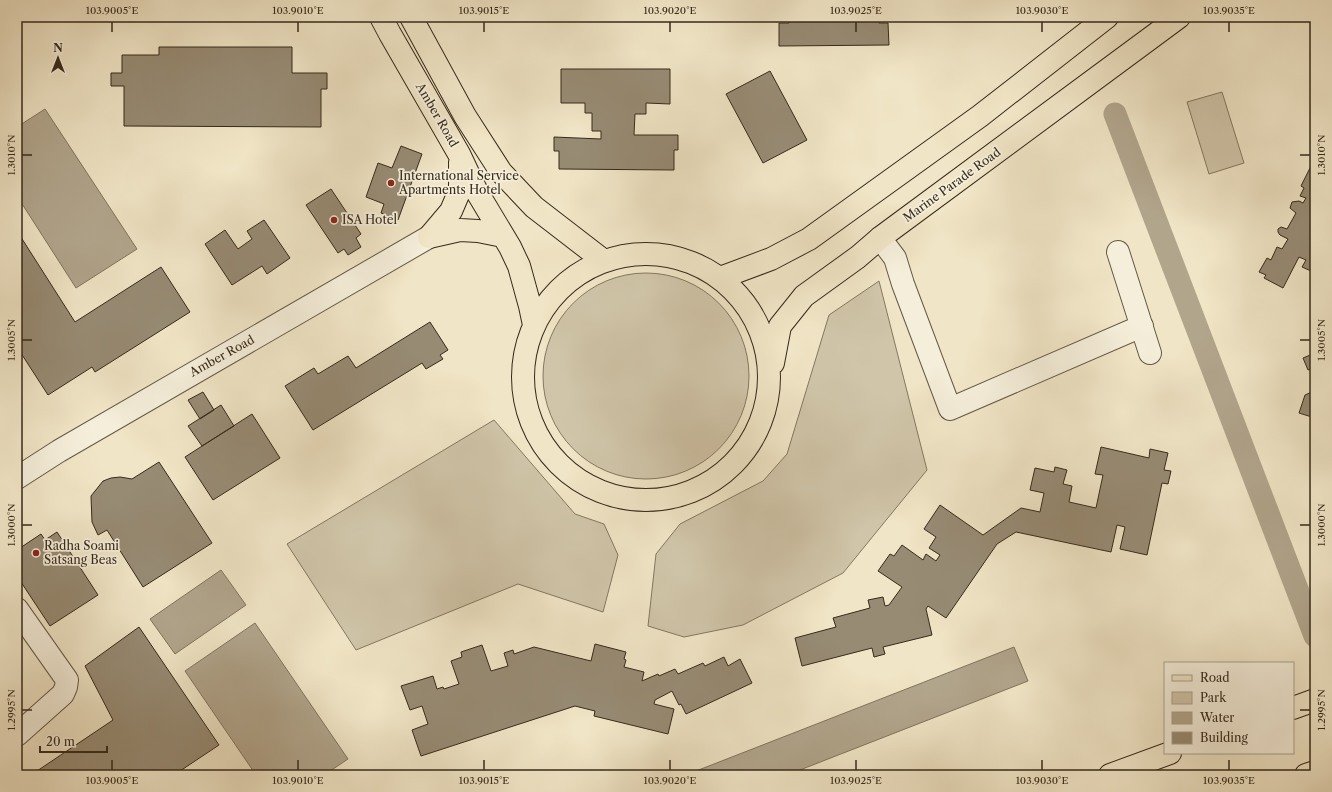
<svg xmlns="http://www.w3.org/2000/svg" width="1332" height="792" font-family="'Libre Caslon Text',serif">
  <style>
    .green { fill: #d0c5a9; stroke: #837862 }
    .water { fill: #b1a58c; stroke: #80745f }
    .lines { fill: none; stroke-linecap: round; stroke-linejoin: round }
    .canal { stroke: #b1a58c; stroke-width: 23 }
    .building { fill: #978b74; stroke: #362a1b }
    .minor-casing { stroke: #645946; stroke-width: 24 }
    .major-casing { stroke: #362a1b; stroke-width: 24 }
    .highway-casing { stroke: #362a1b; stroke-width: 24 }
    .minor { stroke: #f5eeda; stroke-width: 22 }
    .major { stroke: #f0e5c6; stroke-width: 22 }
    .highway { stroke: #f0e5c6; stroke-width: 22 }
    .ticks { fill: none; stroke: #362a1b; stroke-width: 1.5 }
    .poi-dot { fill: #8f2418; stroke: #f5eeda; stroke-width: 1.5 }
    .labels { text-anchor: middle; stroke-width: 3.5; stroke-linejoin: round; paint-order: stroke }
    .street-label { font-size: 12px; fill: #362a1b; stroke: #f5eeda }
    .poi-label { font-size: 12px; fill: #362a1b; stroke: #f5eeda; text-anchor: start }
    .neatline { fill: none; stroke: #362a1b; stroke-width: 1.5 }
    .ticks-label { font-size: 10px; text-anchor: middle; fill: #362a1b }
  </style>
  <rect width="100%" height="100%" fill="#f0e5c6"/>
  <filter id="stains"><feTurbulence type="fractalNoise" baseFrequency=".005" numOctaves="4"/><feColorMatrix values="0 0 0 0 .2 0 0 0 0 .09 0 0 0 0 .02 0 0 0 .5 -.17"/></filter>
  <radialGradient id="worn" r=".72"><stop offset=".6" stop-color="#630" stop-opacity="0"/><stop offset="1" stop-color="#630" stop-opacity=".3"/></radialGradient>
  <path class="green" d="M 1222,92 L 1244,163 L 1209,174 L 1187,102 Z
    M543 376a103 103 0 1 1 206 0a103 103 0 1 1-206 0Z
    M 879,281 L 927,470 L 843,573 L 743,625 L 684,637 L 648,626 L 656,554 L 680,524 L 763,481 L 787,454 L 829,315 Z
    M 494,420 L 575,514 L 604,524 L 618,555 L 603,612 L 518,584 L 356,650 L 287,544 Z"/>
  <path class="water" d="M 45,109 L 137,249 L 76,288 L 17,196 L 17,127 Z
    M 221,570 L 246,605 L 175,654 L 150,619 Z
    M 255,623 L 348,759 L 324,775 L 256,775 L 185,671 Z
    M 1014,647 L 1028,681 L 787,775 L 698,775 L 696,771 Z"/>
  <g class="lines">
    <path class="canal" d="M 1115,114 L 1315,636"/>
  </g>
  <path class="building" d="M 789,17 L 879,17 L 879,23 L 888,23 L 889,45 L 779,46 L 779,23 L 789,23 Z
    M 159,47 L 292,47 L 292,73 L 327,73 L 327,89 L 321,89 L 321,127 L 124,126 L 124,86 L 111,86 L 111,73 L 122,73 L 122,55 L 159,55 Z
    M 561,69 L 670,69 L 670,104 L 646,103 L 646,114 L 635,114 L 634,135 L 678,135 L 678,150 L 674,150 L 674,170 L 559,169 L 559,151 L 554,151 L 554,137 L 601,139 L 601,131 L 592,131 L 592,113 L 585,113 L 585,103 L 561,103 Z
    M 770,71 L 807,140 L 763,163 L 726,94 Z
    M 401,146 L 422,154 L 398,220 L 381,213 L 384,204 L 366,197 L 378,163 L 392,168 Z
    M 1311,166 L 1315,168 L 1315,268 L 1313,267 L 1311,271 L 1302,267 L 1306,260 L 1299,257 L 1283,288 L 1264,278 L 1266,275 L 1259,272 L 1267,258 L 1271,260 L 1277,247 L 1282,249 L 1288,239 L 1280,235 L 1278,232 L 1278,229 L 1281,227 L 1287,229 L 1296,213 L 1290,208 L 1292,202 L 1299,201 L 1303,203 L 1306,198 L 1300,196 L 1304,188 L 1301,186 Z
    M 331,189 L 361,234 L 356,238 L 361,247 L 348,255 L 344,249 L 338,253 L 306,205 Z
    M 264,220 L 290,258 L 267,274 L 262,266 L 232,285 L 205,244 L 225,230 L 238,249 L 252,239 L 247,231 Z
    M 17,231 L 75,322 L 161,267 L 190,312 L 95,372 L 92,367 L 48,395 L 17,347 Z
    M 430,322 L 448,350 L 440,355 L 443,359 L 426,369 L 422,363 L 313,430 L 285,386 L 314,368 L 318,374 L 348,356 L 356,368 Z
    M 1314,350 L 1315,350 L 1315,368 L 1308,370 L 1303,358 L 1315,353 Z
    M 1315,385 L 1315,418 L 1299,413 L 1305,395 L 1314,391 L 1312,386 Z
    M 203,392 L 214,410 L 200,419 L 188,400 Z
    M 221,405 L 234,426 L 202,446 L 188,426 Z
    M 252,414 L 280,458 L 213,500 L 185,457 Z
    M 1101,447 L 1149,458 L 1150,449 L 1168,453 L 1164,470 L 1171,471 L 1168,484 L 1162,483 L 1147,555 L 1120,549 L 1125,527 L 1117,525 L 1111,552 L 1016,532 L 997,544 L 946,618 L 928,606 L 926,609 L 932,635 L 883,647 L 885,654 L 874,657 L 872,648 L 802,666 L 795,638 L 836,627 L 833,618 L 870,608 L 868,600 L 883,597 L 885,606 L 889,605 L 902,587 L 878,571 L 890,554 L 894,556 L 902,545 L 923,560 L 926,554 L 936,561 L 940,555 L 929,548 L 936,537 L 924,529 L 940,505 L 983,535 L 1021,508 L 1040,512 L 1044,493 L 1030,490 L 1035,468 L 1054,472 L 1055,467 L 1067,470 L 1063,484 L 1072,486 L 1069,502 L 1096,508 L 1103,475 L 1095,474 Z
    M 159,462 L 212,543 L 143,587 L 107,530 L 98,535 L 92,522 L 91,496 L 103,481 L 111,478 L 120,477 L 132,479 Z
    M 57,532 L 98,595 L 50,626 L 17,576 L 17,560 L 19,559 L 17,556 L 17,550 L 41,534 L 45,540 Z
    M 139,627 L 219,745 L 174,775 L 31,775 L 113,720 L 85,666 Z
    M 595,644 L 626,652 L 624,659 L 626,660 L 624,667 L 644,672 L 642,681 L 658,674 L 659,676 L 675,669 L 678,674 L 703,663 L 705,666 L 724,657 L 728,666 L 740,659 L 752,683 L 686,714 L 681,704 L 679,705 L 672,691 L 655,700 L 654,704 L 674,709 L 668,734 L 594,716 L 595,711 L 575,706 L 421,756 L 412,730 L 428,724 L 422,706 L 410,710 L 401,686 L 433,676 L 437,689 L 443,687 L 444,689 L 459,684 L 451,661 L 462,657 L 461,652 L 482,645 L 491,671 L 508,666 L 504,653 L 513,650 L 514,654 L 534,647 L 591,661 Z"/>
  <g class="lines">
    <defs>
      <path id="minor" d="M 880,238 L 895,258 L 903,284 L 950,409 L 1142,326
        M 1118,252 L 1150,353
        M 17,478 L 59,451 L 429,237
        M 17,609 L 67,680 L 66,687 L 63,694 L 17,735"/>
      <path id="major" d="M 381,17 L 390,34 L 459,154 L 477,192 L 510,247 L 519,266 L 530,306 L 534,325
        M 411,17 L 465,116 L 501,172 L 534,207 L 604,261
        M 429,237 L 451,211 L 460,190 L 460,163
        M 429,237 L 460,230 L 478,231 L 503,236
        M523 377a123 123 0 1 1 246 0a123 123 0 1 1-246 0Z
        M 720,278 L 771,259 L 809,239 L 980,116 L 1107,17
        M 773,363 L 780,326 L 804,296 L 858,257 L 880,238 L 1179,17"/>
      <path id="highway" d="M 1293,708 L 1315,700
        M 1110,775 L 1170,753
        M 1306,775 L 1315,772"/>
    </defs>
    <use href="#minor" class="minor-casing"/>
    <use href="#major" class="major-casing"/>
    <use href="#highway" class="highway-casing"/>
    <use href="#minor" class="minor"/>
    <use href="#major" class="major"/>
    <use href="#highway" class="highway"/>
  </g>
  <path class="ticks" d="M 112,22 L 112,32M 298,22 L 298,32M 484,22 L 484,32M 670,22 L 670,32M 856,22 L 856,32M 1042,22 L 1042,32M 1229,22 L 1229,32M 22,155 L 32,155M 1300,155 L 1310,155M 22,340 L 32,340M 1300,340 L 1310,340M 22,525 L 32,525M 1300,525 L 1310,525M 22,710 L 32,710M 1300,710 L 1310,710M 112,760 L 112,770M 298,760 L 298,770M 484,760 L 484,770M 670,760 L 670,770M 856,760 L 856,770M 1042,760 L 1042,770M 1229,760 L 1229,770"/>
  <g class="poi-dot">
    <circle cx="391" cy="183" r="4"/>
    <circle cx="334" cy="220" r="4"/>
    <circle cx="36" cy="553" r="4"/>
  </g>
  <g class="labels">
    <g class="street-label">
      <text transform="translate(437 115) rotate(60)" y="4">Amber Road</text>
      <text transform="translate(952 185) rotate(-36)" y="4">Marine Parade Road</text>
      <text transform="translate(222 356) rotate(-29)" y="4">Amber Road</text>
    </g>
    <g class="poi-label">
      <text x="399" y="180">International Service<tspan x="399" dy="14">Apartments Hotel</tspan></text>
      <text x="342" y="224">ISA Hotel</text>
      <text x="44" y="550">Radha Soami<tspan x="44" dy="14">Satsang Beas</tspan></text>
    </g>
  </g>
  <rect width="1332" height="792" fill="none" stroke="#f0e5c6" stroke-width="44"/>
  <rect x="1164" y="662" width="130" height="92" fill="#f5eeda" stroke="#a9a08e"/>
  <rect x="1172" y="675" width="20" height="6" fill="#f0e5c6" stroke="#a9a08e"/>
  <text x="1200" y="682" font-size="12" fill="#362a1b">Road</text>
  <rect x="1172" y="692" width="20" height="12" fill="#d0c5a9" stroke="#a9a08e"/>
  <text x="1200" y="702" font-size="12" fill="#362a1b">Park</text>
  <rect x="1172" y="712" width="20" height="12" fill="#b1a58c" stroke="#a9a08e"/>
  <text x="1200" y="722" font-size="12" fill="#362a1b">Water</text>
  <rect x="1172" y="732" width="20" height="12" fill="#978b74" stroke="#a9a08e"/>
  <text x="1200" y="742" font-size="12" fill="#362a1b">Building</text>
  <g transform="translate(58 58)" stroke="#f5eeda" stroke-width="3" paint-order="stroke">
  <path d="M0-3L7 15L0 10L-7 15Z" fill="#362a1b"/>
  <text y="-6" font-size="11" font-weight="bold" text-anchor="middle" fill="#362a1b">N</text>
  </g>
  <path d="M40 746v6h67v-6" fill="none" stroke="#362a1b" stroke-width="2"/>
  <text x="46" y="746" font-size="12" fill="#362a1b" stroke="#f5eeda" stroke-width="3" paint-order="stroke">20 m</text>
  <rect x="22" y="22" width="1288" height="748" class="neatline"/>
  <g class="ticks-label">
    <text x="112" y="14">103.9005°E</text>
    <text x="298" y="14">103.9010°E</text>
    <text x="484" y="14">103.9015°E</text>
    <text x="670" y="14">103.9020°E</text>
    <text x="856" y="14">103.9025°E</text>
    <text x="1042" y="14">103.9030°E</text>
    <text x="1229" y="14">103.9035°E</text>
    <text transform="translate(11 155) rotate(-90)" y="4">1.3010°N</text>
    <text transform="translate(1321 155) rotate(-90)" y="4">1.3010°N</text>
    <text transform="translate(11 340) rotate(-90)" y="4">1.3005°N</text>
    <text transform="translate(1321 340) rotate(-90)" y="4">1.3005°N</text>
    <text transform="translate(11 525) rotate(-90)" y="4">1.3000°N</text>
    <text transform="translate(1321 525) rotate(-90)" y="4">1.3000°N</text>
    <text transform="translate(11 710) rotate(-90)" y="4">1.2995°N</text>
    <text transform="translate(1321 710) rotate(-90)" y="4">1.2995°N</text>
    <text x="112" y="784">103.9005°E</text>
    <text x="298" y="784">103.9010°E</text>
    <text x="484" y="784">103.9015°E</text>
    <text x="670" y="784">103.9020°E</text>
    <text x="856" y="784">103.9025°E</text>
    <text x="1042" y="784">103.9030°E</text>
    <text x="1229" y="784">103.9035°E</text>
  </g>
  <rect width="100%" height="100%" filter="url(#stains)"/>
  <rect width="100%" height="100%" fill="url(#worn)"/>
</svg>
